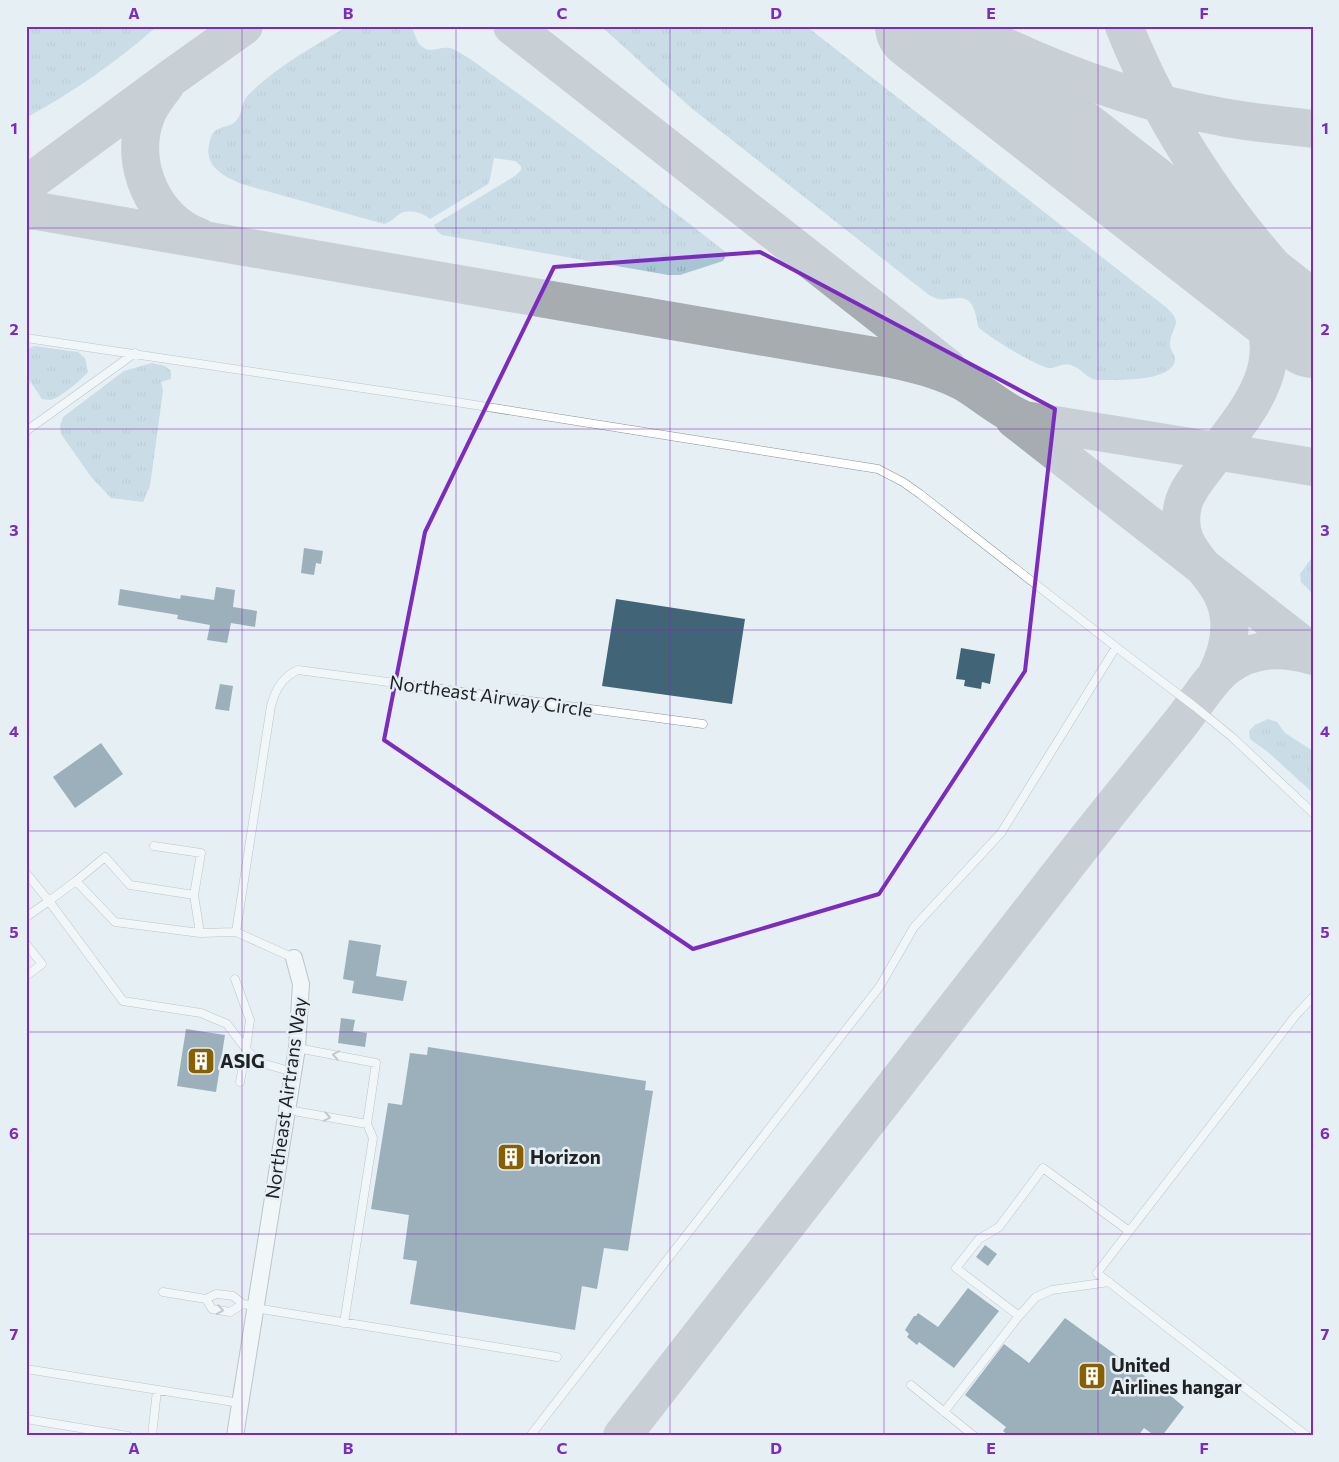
<svg xmlns="http://www.w3.org/2000/svg" width="1339" height="1462" font-family="Commissioner,sans-serif">
  <style>
    .grass { fill: url(#grass-tufts) }
    .lines { fill: none; stroke-linecap: round; stroke-linejoin: round }
    .taxiway { stroke: #a6acb0; stroke-width: 38 }
    .runway { stroke: #a6acb0; stroke-width: 92 }
    .building { fill: #416576 }
    .lane-casing { stroke: #8a9297; stroke-width: 9 }
    .street-casing { stroke: #8a9297; stroke-width: 18 }
    .lane { stroke: #fff; stroke-width: 8 }
    .street { stroke: #fff; stroke-width: 16 }
    .oneway { stroke: #9a9c9c }
    .marked { fill: none; stroke: #7b2cbf; stroke-width: 4; stroke-linejoin: round }
    .grid { fill: none; stroke: #7b2cbf; stroke-width: 1; stroke-opacity: 0.55 }
    .labels { text-anchor: middle; stroke-width: 5; stroke-linejoin: round; paint-order: stroke }
    .street-label { font-size: 19px; fill: #1f2224; stroke: #e6eff4 }
    .poi-label { font-size: 19px; font-weight: bold; fill: #1f2224; stroke: #e6eff4; text-anchor: start }
    .neatline { fill: none; stroke: #7b2cbf; stroke-width: 2 }
    .grid-label { font-size: 16px; text-anchor: middle; font-weight: bold; fill: #7b2cbf }
  </style>
  <defs>
    <pattern id="grass-tufts" width="24" height="20" patternUnits="userSpaceOnUse" patternTransform="scale(1.25)"><rect width="24" height="20" fill="#a8c5d4"/><path d="M3 7l-1-3M5 7V3M7 7l1-3M15 17l-1-3M17 17v-4M19 17l1-3" fill="none" stroke="#90a9b6"/></pattern>
  </defs>
  <rect width="100%" height="100%" fill="#e6eff4"/>
  <path class="grass" d="M 26,26 L 157,26 C 117,62 73,92 26,118 Z
    M 348,26 L 410,26 C 416,32 415,43 424,48 C 432,53 441,46 450,48 C 458,50 481,66 488,72 C 570,130 648,192 727,253 L 723,261 L 680,275 L 668,275 L 442,235 L 437,231 L 434,225 L 515,176 L 521,170 L 521,166 L 515,161 L 494,158 L 490,179 L 488,184 L 430,219 C 421,212 408,208 398,215 C 393,219 391,222 384,224 L 242,184 C 225,177 204,166 209,145 C 210,140 211,135 215,131 C 221,126 230,127 235,122 C 243,115 241,102 248,95 C 277,66 313,47 348,26 Z
    M 601,26 L 806,26 L 1167,308 C 1184,325 1172,324 1170,343 C 1169,351 1178,355 1174,364 C 1165,382 1115,380 1097,380 C 1086,378 1081,368 1071,365 C 1062,362 1056,369 1048,368 C 1033,364 990,338 978,327 C 977,320 976,313 973,307 C 966,292 952,301 940,299 C 936,299 933,297 929,295 L 690,107 Z
    M 34,346 L 78,352 L 85,358 L 88,372 C 82,379 59,399 50,400 C 47,400 44,399 42,399 L 26,375 L 26,350 Z
    M 152,363 L 165,366 L 171,371 L 171,379 L 161,382 L 163,391 L 150,486 L 143,502 L 111,498 L 92,478 L 61,434 L 60,426 L 63,417 L 124,371 Z
    M 1313,556 L 1313,594 L 1301,582 L 1300,574 Z
    M 1268,719 L 1277,722 L 1285,733 L 1313,751 L 1313,793 L 1268,752 L 1250,739 L 1249,731 L 1255,725 Z"/>
  <g class="lines">
    <path class="taxiway" d="M 512,26 L 947,367
      M 963,26 C 1044,68 1131,101 1222,117 C 1252,123 1283,125 1313,129
      M 1124,26 C 1165,130 1234,230 1313,309
      M 165,86 C 157,96 149,106 145,119 C 129,164 154,221 199,237
      M 26,185 L 171,78 L 244,26
      M 26,211 L 37,211 L 892,359 C 917,365 942,370 965,383 C 985,395 1002,411 1024,420 L 1313,467
      M 1014,419 L 1313,653
      M 1216,676 C 1229,650 1236,620 1221,592 C 1205,562 1173,547 1183,505 C 1187,488 1201,474 1211,460 C 1248,410 1291,366 1256,300 C 1252,291 1245,283 1239,275
      M 622,1436 C 767,1251 910,1065 1055,880 C 1095,828 1137,777 1179,725 C 1194,707 1208,681 1226,667 C 1253,647 1282,647 1313,656"/>
    <path class="runway" d="M 921,26 L 1313,332"/>
  </g>
  <path class="building" d="M 304,548 L 323,551 L 321,564 L 316,563 L 314,575 L 301,573 Z
    M 216,587 L 235,590 L 233,607 L 257,611 L 255,627 L 231,623 L 227,643 L 207,640 L 210,625 L 177,619 L 178,615 L 118,605 L 120,589 L 180,599 L 181,595 L 214,600 Z
    M 616,599 L 745,619 L 732,704 L 602,686 Z
    M 961,648 L 995,654 L 990,684 L 982,682 L 981,689 L 964,686 L 965,680 L 956,679 Z
    M 220,684 L 233,686 L 229,711 L 215,709 Z
    M 101,743 L 123,774 L 75,808 L 53,777 Z
    M 349,940 L 381,945 L 376,976 L 407,981 L 403,1001 L 352,993 L 354,981 L 343,979 Z
    M 341,1018 L 355,1020 L 353,1031 L 367,1033 L 365,1047 L 338,1043 Z
    M 186,1029 L 225,1035 L 216,1092 L 177,1086 Z
    M 428,1047 L 646,1081 L 645,1090 L 653,1091 L 628,1251 L 604,1248 L 597,1289 L 582,1286 L 575,1330 L 410,1304 L 417,1261 L 403,1259 L 409,1215 L 371,1209 L 388,1103 L 402,1105 L 410,1053 L 427,1055 Z
    M 985,1245 L 997,1254 L 988,1266 L 976,1257 Z
    M 968,1288 L 999,1311 L 954,1368 L 919,1342 L 917,1345 L 907,1337 L 909,1334 L 905,1330 L 914,1316 L 916,1316 L 918,1313 L 938,1327 Z
    M 1065,1318 L 1164,1390 L 1184,1407 L 1162,1436 L 1155,1436 L 1144,1428 L 1138,1436 L 1009,1436 L 1003,1431 L 1006,1427 L 965,1395 L 1004,1344 L 1029,1363 Z"/>
  <g class="lines">
    <defs>
      <path id="lane" d="M 26,338 L 456,402 L 878,469 L 903,482 L 920,494 L 1116,647 L 1194,706 L 1232,737 L 1313,813
        M 26,431 L 135,353
        M 154,846 L 201,853 L 194,895
        M 26,873 L 49,901 L 26,917
        M 76,881 L 49,901 L 123,1001 L 201,1013 L 227,1024 L 246,1049 L 250,1020 L 235,979
        M 200,933 L 194,895 L 130,885 L 105,857 L 76,881 L 115,922 L 200,933 L 236,932
        M 26,944 L 42,964 L 26,976
        M 294,958 L 236,932 L 271,706 C 275,690 282,677 298,670 L 703,724
        M 297,1048 L 376,1063 L 367,1124 L 373,1138 L 344,1323
        M 246,1049 L 258,1062 L 293,1072
        M 240,1082 L 246,1049
        M 288,1110 L 367,1124
        M 163,1292 L 206,1299
        M 243,1304 L 230,1312 L 212,1309 L 206,1299 L 216,1294 L 226,1295 L 233,1296 L 243,1304 L 255,1306
        M 255,1308 L 557,1357
        M 1019,1316 L 956,1268 L 979,1239 L 999,1227 L 1043,1168 L 1129,1231
        M 26,1369 L 240,1403
        M 911,1385 L 974,1436
        M 944,1412 L 1019,1316 L 1036,1297 L 1052,1290 L 1109,1282
        M 26,1419 L 128,1436
        M 152,1436 L 157,1390
        M 530,1436 L 880,986 L 914,927 L 1001,833 L 1116,647
        M 1307,1436 L 1097,1273 L 1296,1015 L 1313,997"/>
      <path id="street" d="M 235,1436 L 297,1048 L 301,984 L 294,958"/>
    </defs>
    <use href="#lane" class="lane-casing"/>
    <use href="#street" class="street-casing"/>
    <use href="#lane" class="lane"/>
    <use href="#street" class="street"/>
  </g>
  <defs><path id="oneway-chevron" d="M-2-3.5L2.5 0L-2 3.5" fill="none" stroke-width="1.6" stroke-linecap="round" stroke-linejoin="round" transform="scale(1.25)"/></defs>
  <g class="oneway">
    <use href="#oneway-chevron" transform="translate(336 1055) rotate(-170)"/>
    <use href="#oneway-chevron" transform="translate(327 1117) rotate(10)"/>
    <use href="#oneway-chevron" transform="translate(220 1310) rotate(10)"/>
  </g>
  <path d="M0 0H1339V1462H0ZM 760,252 L 1055,409 L 1025,671 L 879,894 L 693,949 L 384,740 L 425,532 L 554,267 Z" fill="#e6eff4" fill-opacity=".55" fill-rule="evenodd"/>
  <path class="marked" d="M 760,252 L 1055,409 L 1025,671 L 879,894 L 693,949 L 384,740 L 425,532 L 554,267 Z"/>
  <path class="grid" d="M 242,26 L 242,1436M 456,26 L 456,1436M 670,26 L 670,1436M 884,26 L 884,1436M 1098,26 L 1098,1436M 26,228 L 1313,228M 26,429 L 1313,429M 26,630 L 1313,630M 26,831 L 1313,831M 26,1032 L 1313,1032M 26,1234 L 1313,1234"/>
  <defs>
    <symbol id="building-square" viewBox="-11 -11 22 22"><rect x="-9" y="-9" width="18" height="18" rx="4" fill="#886000" stroke="#e6eff4"/><path d="M-4-6H4V6H1V3H-1V6H-4ZM-2.5-4.3h1.7v1.8h-1.7ZM.8-4.3h1.7v1.8H.8ZM-2.5-1h1.7V.8h-1.7ZM.8-1h1.7V.8H.8Z" fill="#fff"/></symbol>
  </defs>
  <g fill-rule="evenodd">
    <use href="#building-square" x="185" y="1045" width="32" height="32"/>
    <use href="#building-square" x="495" y="1141" width="32" height="32"/>
    <use href="#building-square" x="1076" y="1360" width="32" height="32"/>
  </g>
  <g class="labels">
    <g class="street-label">
      <text transform="translate(491 696) rotate(8)" y="7">Northeast Airway Circle</text>
      <text transform="translate(286 1098) rotate(-82)" y="7">Northeast Airtrans Way</text>
    </g>
    <g class="poi-label">
      <text x="220" y="1068">ASIG</text>
      <text x="530" y="1164">Horizon</text>
      <text x="1111" y="1372">United<tspan x="1111" dy="22">Airlines hangar</tspan></text>
    </g>
  </g>
  <rect width="1339" height="1462" fill="none" stroke="#e6eff4" stroke-width="55"/>
  <rect x="28" y="28" width="1284" height="1406" class="neatline"/>
  <g class="grid-label">
    <text x="134" y="19">A</text>
    <text x="348" y="19">B</text>
    <text x="562" y="19">C</text>
    <text x="776" y="19">D</text>
    <text x="991" y="19">E</text>
    <text x="1204" y="19">F</text>
    <text x="14" y="134">1</text>
    <text x="1325" y="134">1</text>
    <text x="14" y="335">2</text>
    <text x="1325" y="335">2</text>
    <text x="14" y="536">3</text>
    <text x="1325" y="536">3</text>
    <text x="14" y="737">4</text>
    <text x="1325" y="737">4</text>
    <text x="14" y="938">5</text>
    <text x="1325" y="938">5</text>
    <text x="14" y="1139">6</text>
    <text x="1325" y="1139">6</text>
    <text x="14" y="1340">7</text>
    <text x="1325" y="1340">7</text>
    <text x="134" y="1454">A</text>
    <text x="348" y="1454">B</text>
    <text x="562" y="1454">C</text>
    <text x="776" y="1454">D</text>
    <text x="991" y="1454">E</text>
    <text x="1204" y="1454">F</text>
  </g>
</svg>
